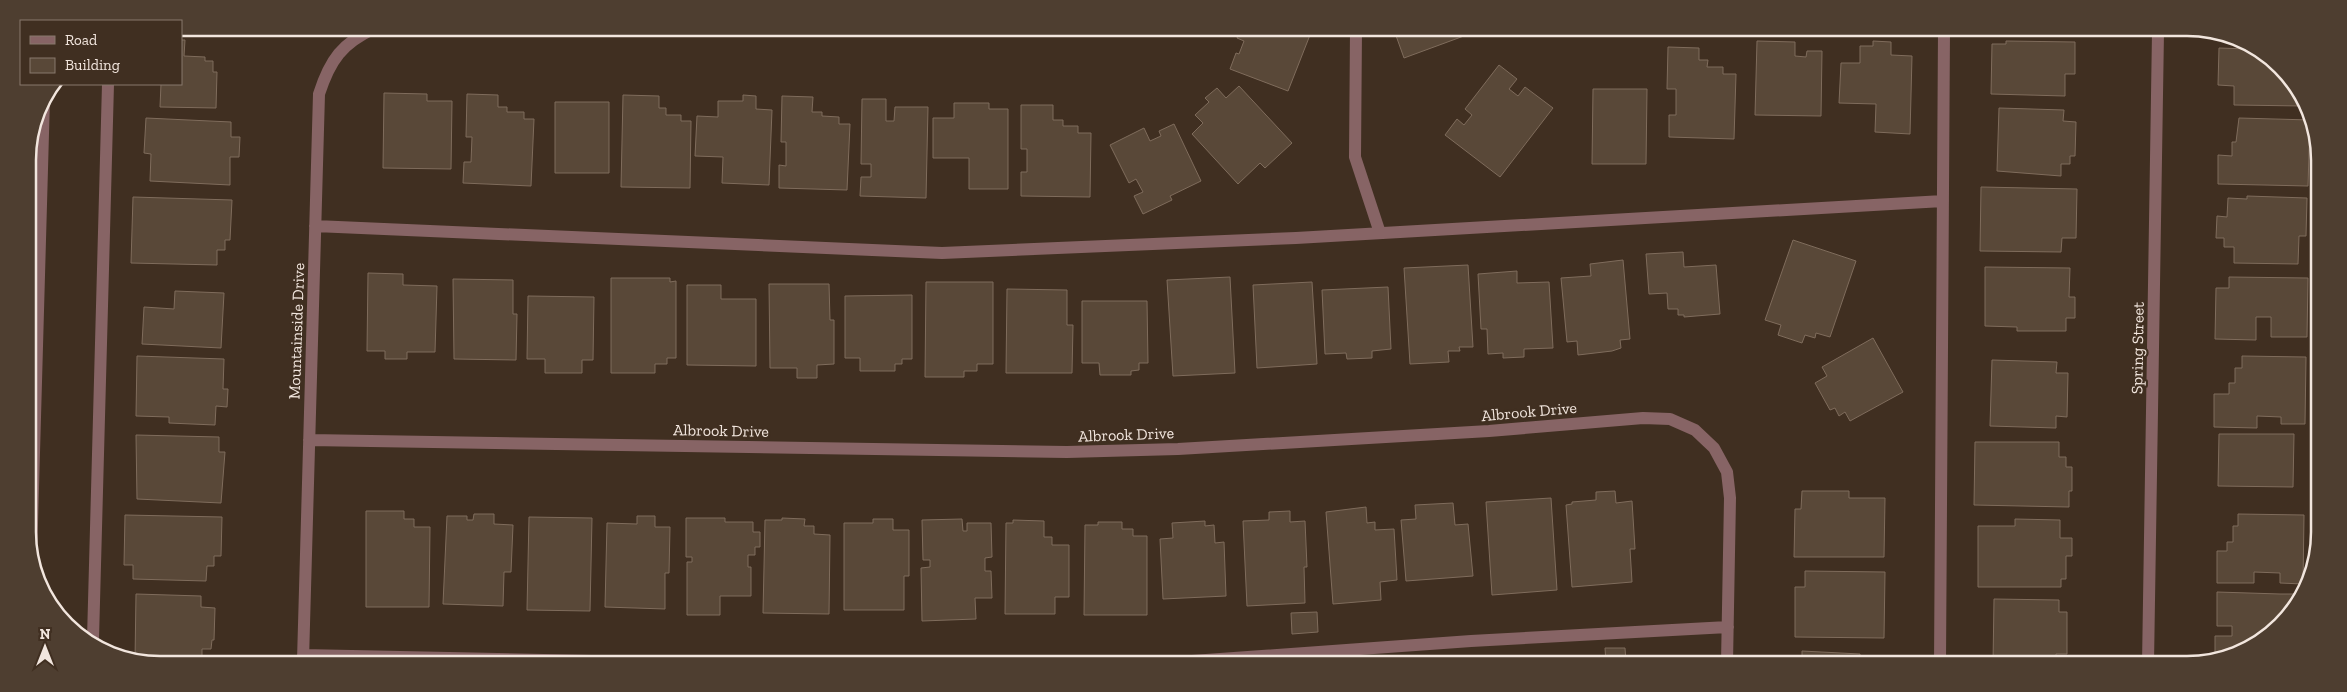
<svg xmlns="http://www.w3.org/2000/svg" width="2347" height="692" font-family="'Zilla Slab',serif">
  <style>
    .building { fill: #594838; stroke: #7f6c5c }
    .lines { fill: none; stroke-linecap: round; stroke-linejoin: round }
    .minor { stroke: #876465; stroke-width: 12 }
    .labels { text-anchor: middle; stroke-width: 4.5; stroke-linejoin: round; paint-order: stroke }
    .street-label { font-size: 16px; fill: #f2e6de; stroke: #402f21 }
    .rim { fill: none; stroke: #f2e6de; stroke-width: 2.5 }
  </style>
  <rect width="100%" height="100%" fill="#402f21"/>
  <path class="building" d="M 1240,30 L 1298,30 L 1310,35 L 1288,91 L 1230,69 L 1236,53 L 1239,54 L 1244,41 L 1237,38 Z
    M 1394,30 L 1471,30 L 1472,33 L 1404,58 Z
    M 181,40 L 185,40 L 184,56 L 205,57 L 205,61 L 213,61 L 213,72 L 217,72 L 216,108 L 160,107 L 161,84 L 181,84 Z
    M 1757,41 L 1795,42 L 1795,56 L 1806,57 L 1807,51 L 1822,51 L 1821,116 L 1755,115 Z
    M 1873,41 L 1891,42 L 1891,55 L 1912,56 L 1910,134 L 1875,132 L 1876,104 L 1839,103 L 1841,63 L 1860,63 L 1860,46 L 1873,46 Z
    M 2006,41 L 2075,42 L 2075,74 L 2065,74 L 2065,96 L 1991,94 L 1992,44 L 2006,44 Z
    M 1668,47 L 1699,48 L 1699,60 L 1708,60 L 1707,67 L 1723,67 L 1723,74 L 1736,74 L 1734,139 L 1669,137 L 1669,115 L 1676,115 L 1676,89 L 1667,89 Z
    M 2219,48 L 2248,49 L 2286,72 L 2303,106 L 2234,105 L 2234,86 L 2218,85 Z
    M 1499,65 L 1517,79 L 1509,89 L 1518,96 L 1525,87 L 1553,108 L 1500,177 L 1445,135 L 1457,119 L 1464,125 L 1472,115 L 1465,109 Z
    M 1239,86 L 1292,143 L 1265,168 L 1260,163 L 1238,184 L 1192,134 L 1203,123 L 1195,115 L 1209,102 L 1205,98 L 1217,88 L 1226,98 Z
    M 1593,89 L 1647,89 L 1646,164 L 1592,164 Z
    M 384,93 L 427,94 L 427,101 L 452,101 L 451,169 L 383,168 Z
    M 467,94 L 498,95 L 498,107 L 507,107 L 507,112 L 524,112 L 524,119 L 534,119 L 531,186 L 463,183 L 464,162 L 471,162 L 472,137 L 466,137 Z
    M 623,95 L 659,96 L 659,108 L 666,108 L 666,115 L 681,115 L 681,121 L 691,121 L 690,188 L 621,187 Z
    M 743,95 L 756,96 L 756,109 L 772,110 L 769,185 L 722,183 L 723,157 L 695,156 L 697,116 L 718,117 L 718,101 L 743,101 Z
    M 782,96 L 813,97 L 812,112 L 822,112 L 822,116 L 839,117 L 839,124 L 850,124 L 847,190 L 779,188 L 779,165 L 786,166 L 786,142 L 781,142 Z
    M 862,99 L 886,99 L 886,121 L 894,121 L 895,107 L 928,107 L 926,198 L 860,196 L 861,177 L 871,177 L 871,164 L 861,164 Z
    M 555,102 L 609,102 L 609,173 L 555,173 Z
    M 954,103 L 989,103 L 989,109 L 1008,109 L 1008,189 L 969,189 L 969,158 L 933,158 L 933,118 L 954,118 Z
    M 1021,105 L 1053,105 L 1053,120 L 1063,120 L 1063,126 L 1078,126 L 1078,133 L 1091,133 L 1090,197 L 1021,196 L 1021,172 L 1027,172 L 1027,149 L 1021,149 Z
    M 1999,108 L 2064,110 L 2063,121 L 2076,122 L 2075,156 L 2070,156 L 2070,164 L 2061,164 L 2061,176 L 1997,171 Z
    M 146,118 L 231,122 L 231,137 L 240,137 L 239,157 L 230,157 L 230,185 L 150,181 L 151,154 L 144,153 Z
    M 2239,118 L 2310,120 L 2308,186 L 2218,184 L 2218,155 L 2232,156 L 2232,142 L 2236,142 Z
    M 1174,124 L 1201,181 L 1170,196 L 1172,200 L 1143,214 L 1134,196 L 1143,192 L 1136,179 L 1129,183 L 1110,145 L 1144,128 L 1150,141 L 1161,136 L 1159,131 Z
    M 1981,187 L 2077,189 L 2076,238 L 2062,238 L 2061,252 L 1980,251 Z
    M 2247,196 L 2307,198 L 2306,236 L 2299,236 L 2298,264 L 2234,263 L 2234,247 L 2224,247 L 2224,238 L 2216,238 L 2217,216 L 2227,217 L 2228,198 L 2247,199 Z
    M 133,197 L 232,200 L 230,240 L 225,240 L 225,250 L 217,250 L 217,265 L 131,263 Z
    M 1793,240 L 1856,261 L 1830,337 L 1816,333 L 1815,338 L 1805,335 L 1802,343 L 1778,335 L 1781,325 L 1765,320 Z
    M 1683,252 L 1684,267 L 1716,265 L 1720,314 L 1684,317 L 1684,315 L 1678,315 L 1678,309 L 1668,309 L 1667,293 L 1649,294 L 1646,254 Z
    M 1623,260 L 1630,339 L 1620,340 L 1621,348 L 1612,351 L 1578,355 L 1577,341 L 1567,342 L 1561,278 L 1591,276 L 1590,264 Z
    M 1468,265 L 1473,347 L 1459,347 L 1460,351 L 1448,351 L 1449,362 L 1410,364 L 1404,268 Z
    M 1985,267 L 2070,268 L 2069,297 L 2075,297 L 2075,318 L 2066,318 L 2066,331 L 2017,331 L 2017,327 L 1985,326 Z
    M 1517,271 L 1517,283 L 1549,282 L 1553,348 L 1524,349 L 1524,357 L 1503,358 L 1503,353 L 1488,354 L 1487,329 L 1481,329 L 1478,274 Z
    M 368,273 L 403,274 L 403,285 L 437,286 L 435,352 L 407,352 L 407,359 L 385,359 L 385,351 L 367,351 Z
    M 1230,277 L 1235,373 L 1173,376 L 1167,280 Z
    M 2229,277 L 2308,278 L 2307,337 L 2271,337 L 2271,317 L 2256,317 L 2256,340 L 2215,339 L 2216,288 L 2229,288 Z
    M 611,278 L 670,278 L 670,282 L 676,281 L 676,358 L 667,358 L 667,364 L 655,364 L 655,373 L 611,373 Z
    M 453,279 L 513,280 L 513,314 L 517,314 L 516,360 L 454,359 Z
    M 926,282 L 993,282 L 993,364 L 977,364 L 977,371 L 964,371 L 964,377 L 925,377 Z
    M 1312,282 L 1317,364 L 1257,368 L 1253,285 Z
    M 769,284 L 829,284 L 830,320 L 834,320 L 834,364 L 817,365 L 817,378 L 797,378 L 797,368 L 770,368 Z
    M 687,285 L 721,285 L 721,299 L 756,299 L 756,366 L 687,365 Z
    M 1388,287 L 1391,349 L 1372,351 L 1372,358 L 1347,359 L 1346,353 L 1325,354 L 1322,290 Z
    M 1007,289 L 1067,290 L 1067,325 L 1073,325 L 1072,373 L 1006,373 Z
    M 175,291 L 224,293 L 221,348 L 142,344 L 144,307 L 174,309 Z
    M 912,295 L 912,359 L 902,359 L 902,364 L 895,364 L 895,371 L 860,371 L 860,358 L 845,358 L 845,296 Z
    M 528,296 L 594,297 L 593,360 L 582,360 L 582,373 L 545,373 L 545,359 L 527,359 Z
    M 1082,301 L 1147,301 L 1148,363 L 1139,363 L 1139,370 L 1131,371 L 1131,375 L 1100,375 L 1099,363 L 1082,363 Z
    M 1873,338 L 1903,392 L 1850,421 L 1845,412 L 1839,416 L 1835,408 L 1830,410 L 1815,383 L 1827,376 L 1822,367 Z
    M 137,356 L 224,359 L 223,389 L 228,389 L 227,407 L 216,406 L 215,425 L 169,423 L 169,417 L 136,416 Z
    M 2242,356 L 2306,357 L 2305,424 L 2281,424 L 2281,417 L 2257,416 L 2257,428 L 2214,427 L 2214,394 L 2229,394 L 2229,383 L 2235,383 L 2235,368 L 2242,368 Z
    M 1992,360 L 2057,362 L 2056,373 L 2068,373 L 2067,417 L 2056,416 L 2056,428 L 1990,426 Z
    M 2219,434 L 2294,434 L 2293,487 L 2218,486 Z
    M 136,435 L 219,437 L 219,452 L 225,452 L 221,503 L 137,499 Z
    M 1975,442 L 2059,442 L 2059,457 L 2066,457 L 2066,467 L 2072,467 L 2072,491 L 2069,491 L 2069,507 L 1974,505 Z
    M 1615,491 L 1616,503 L 1632,501 L 1635,549 L 1630,549 L 1632,582 L 1572,587 L 1566,505 L 1572,504 L 1572,502 L 1596,500 L 1596,492 Z
    M 1802,491 L 1849,491 L 1849,498 L 1885,498 L 1884,557 L 1794,557 L 1795,509 L 1801,509 Z
    M 1551,498 L 1557,590 L 1492,595 L 1486,502 Z
    M 1453,503 L 1455,525 L 1468,524 L 1473,576 L 1406,581 L 1401,520 L 1416,519 L 1415,505 Z
    M 1366,507 L 1367,523 L 1375,522 L 1375,530 L 1394,529 L 1397,580 L 1380,582 L 1381,600 L 1333,604 L 1326,512 Z
    M 366,511 L 404,511 L 404,519 L 414,519 L 414,527 L 430,527 L 429,607 L 366,607 Z
    M 1290,511 L 1290,522 L 1305,521 L 1307,567 L 1304,567 L 1305,603 L 1247,606 L 1243,521 L 1269,520 L 1269,512 Z
    M 474,514 L 494,514 L 494,524 L 513,525 L 511,572 L 504,572 L 503,606 L 443,604 L 447,516 L 467,516 L 467,520 L 473,520 Z
    M 2238,514 L 2304,515 L 2303,584 L 2280,583 L 2280,573 L 2254,572 L 2254,583 L 2217,583 L 2217,551 L 2227,551 L 2227,542 L 2233,542 L 2233,526 L 2238,526 Z
    M 125,515 L 222,517 L 221,556 L 214,556 L 214,566 L 207,566 L 206,581 L 133,579 L 133,565 L 124,565 Z
    M 637,516 L 655,516 L 655,527 L 670,527 L 669,573 L 665,573 L 665,609 L 605,607 L 607,523 L 637,524 Z
    M 529,517 L 592,518 L 590,611 L 527,610 Z
    M 686,518 L 725,518 L 725,522 L 753,522 L 753,532 L 760,532 L 760,547 L 755,547 L 755,555 L 748,555 L 748,567 L 751,567 L 751,596 L 720,596 L 720,615 L 687,615 L 687,562 L 692,562 L 692,557 L 686,557 Z
    M 782,518 L 805,519 L 804,526 L 814,526 L 814,534 L 830,535 L 829,614 L 763,613 L 765,520 L 782,520 Z
    M 873,519 L 893,519 L 893,530 L 909,530 L 909,576 L 904,576 L 904,610 L 844,610 L 844,523 L 873,523 Z
    M 962,519 L 963,531 L 967,531 L 967,523 L 991,523 L 992,557 L 985,558 L 985,571 L 991,571 L 992,598 L 975,598 L 976,619 L 922,621 L 921,568 L 930,567 L 930,560 L 923,560 L 922,520 Z
    M 2015,519 L 2060,520 L 2060,538 L 2072,538 L 2072,556 L 2066,556 L 2066,579 L 2061,579 L 2061,587 L 1978,587 L 1978,526 L 2015,526 Z
    M 1013,520 L 1044,521 L 1044,537 L 1052,537 L 1052,545 L 1069,545 L 1069,597 L 1055,597 L 1055,614 L 1005,614 L 1006,523 L 1013,523 Z
    M 1205,521 L 1205,526 L 1214,525 L 1215,543 L 1224,542 L 1226,596 L 1163,599 L 1160,539 L 1173,538 L 1172,523 Z
    M 1098,522 L 1122,522 L 1122,529 L 1133,529 L 1133,536 L 1147,536 L 1147,615 L 1084,615 L 1085,525 L 1098,525 Z
    M 1805,571 L 1885,572 L 1884,638 L 1795,637 L 1795,587 L 1805,587 Z
    M 2217,592 L 2280,594 L 2298,594 L 2274,632 L 2237,655 L 2215,660 L 2215,636 L 2232,636 L 2232,626 L 2217,626 Z
    M 136,594 L 201,596 L 201,607 L 215,608 L 214,640 L 212,640 L 211,649 L 202,649 L 202,660 L 135,660 Z
    M 1994,599 L 2059,600 L 2059,612 L 2067,612 L 2067,654 L 2056,654 L 2056,664 L 1993,664 Z
    M 1317,612 L 1318,632 L 1292,634 L 1291,613 Z
    M 1605,648 L 1625,648 L 1626,662 L 1606,663 Z
    M 1802,651 L 1860,654 L 1860,664 L 1802,663 Z"/>
  <g class="lines">
    <path class="minor" d="M 1356,30 L 1355,157 L 1380,233
      M 315,226 L 942,253 L 1296,238 L 1943,201
      M 309,440 L 1067,452 L 1178,449 L 1489,431 L 1643,418 L 1670,419 L 1695,430 L 1714,448 L 1727,472 L 1730,498 L 1727,663
      M 31,559 L 44,98
      M 93,639 L 108,84
      M 303,655 L 592,661
      M 303,660 L 319,94 C 330,60 342,43 375,28
      M 1178,662 L 1471,641 L 1728,627
      M 1940,664 L 1944,31
      M 2148,664 L 2158,32"/>
  </g>
  <g class="labels">
    <g class="street-label">
      <text transform="translate(296 331) rotate(-88)" y="6">Mountainside Drive</text>
      <text transform="translate(2137 348) rotate(-89)" y="6">Spring Street</text>
      <text transform="translate(1529 411) rotate(-5)" y="6">Albrook Drive</text>
      <text transform="translate(721 430) rotate(1)" y="6">Albrook Drive</text>
      <text transform="translate(1126 434) rotate(-2)" y="6">Albrook Drive</text>
    </g>
  </g>
  <path d="M0 0H2347V692H0ZM160 36H2187A124 124 0 0 1 2311 160V532A124 124 0 0 1 2187 656H160A124 124 0 0 1 36 532V160A124 124 0 0 1 160 36Z" fill="#4e3e30" fill-rule="evenodd"/>
  <path class="rim" d="M160 36H2187A124 124 0 0 1 2311 160V532A124 124 0 0 1 2187 656H160A124 124 0 0 1 36 532V160A124 124 0 0 1 160 36Z"/>
  <rect x="20" y="20" width="162" height="65" fill="#402f21" stroke="#87786d"/>
  <rect x="30" y="36" width="25" height="8" fill="#876465" stroke="#87786d"/>
  <text x="65" y="45" font-size="15" fill="#f2e6de">Road</text>
  <rect x="30" y="58" width="25" height="15" fill="#594838" stroke="#87786d"/>
  <text x="65" y="70" font-size="15" fill="#f2e6de">Building</text>
  <g transform="translate(45 647)" stroke="#402f21" stroke-width="4" paint-order="stroke">
  <path d="M0-4L9 19L0 12L-9 19Z" fill="#f2e6de"/>
  <text y="-8" font-size="14" font-weight="bold" text-anchor="middle" fill="#f2e6de">N</text>
  </g>
</svg>
